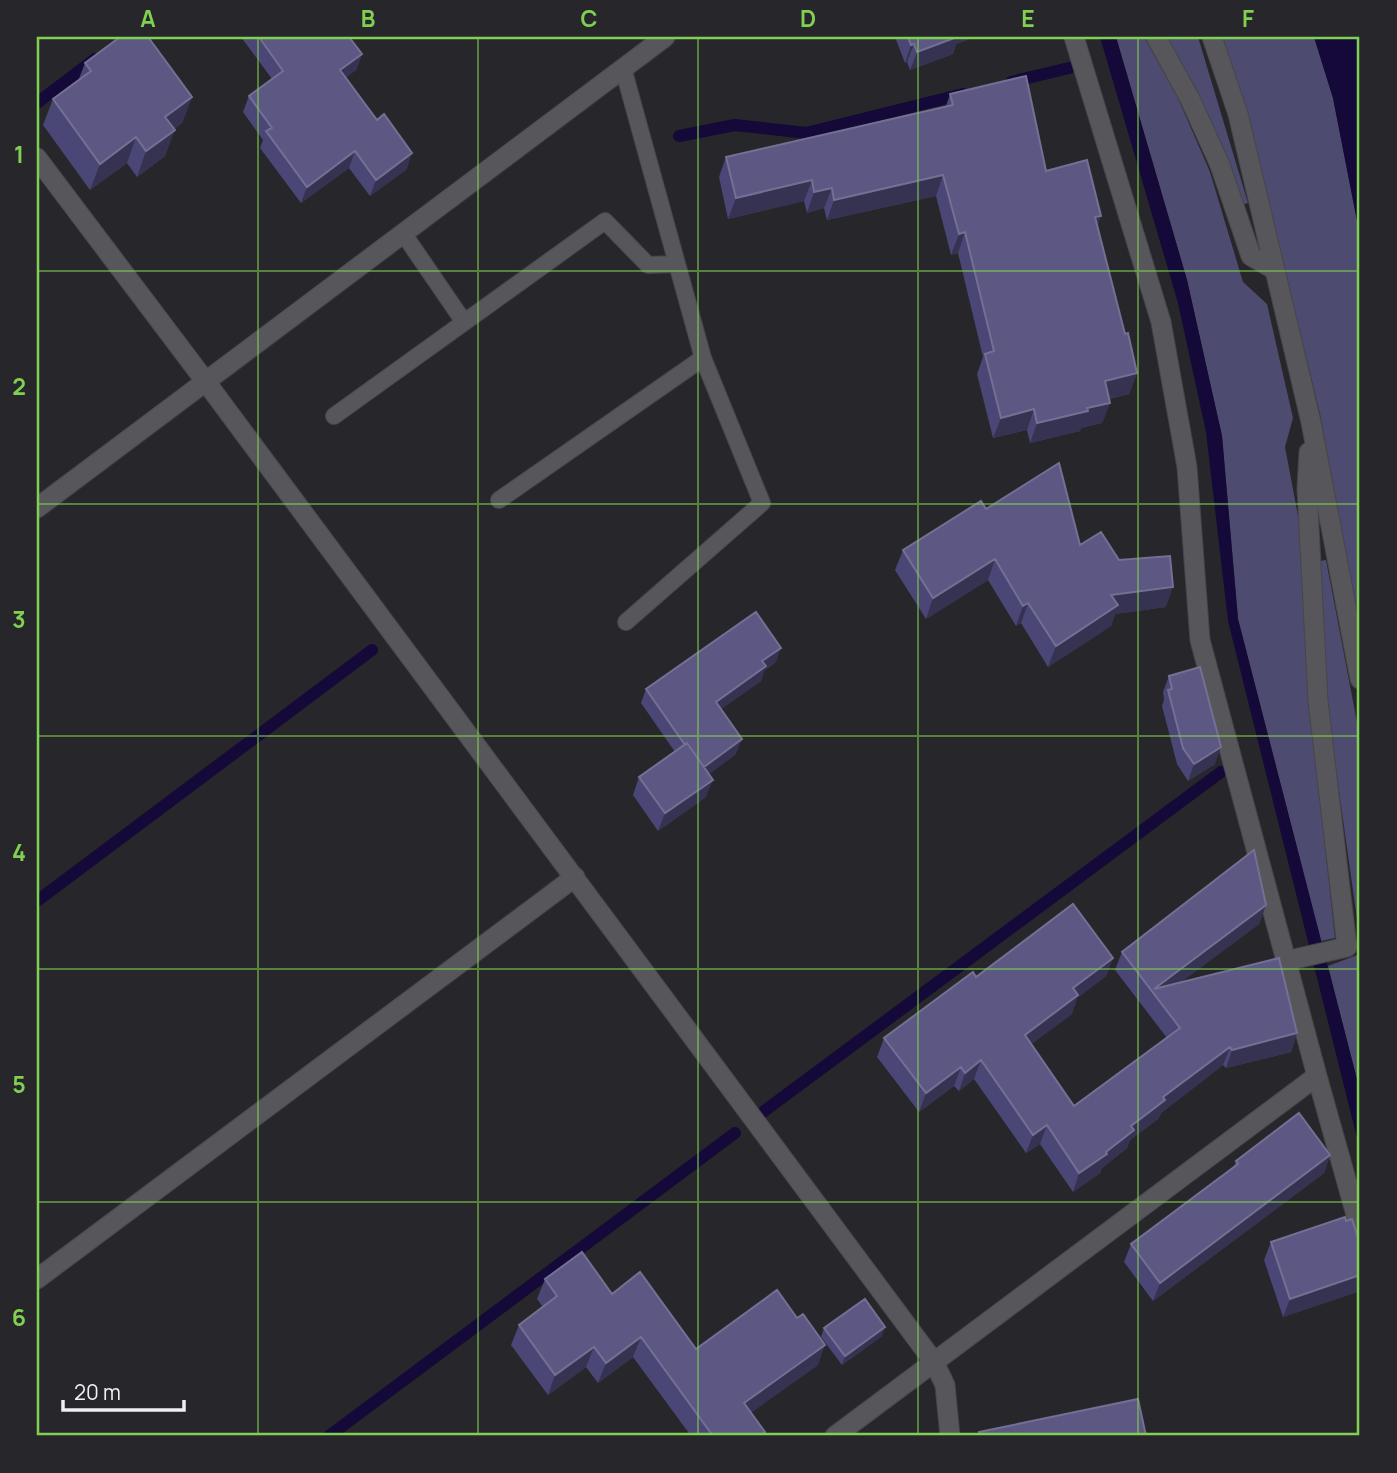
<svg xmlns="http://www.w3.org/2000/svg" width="1397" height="1473" font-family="Manrope,sans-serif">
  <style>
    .green { fill: #4d4b6f }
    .water { fill: #140938 }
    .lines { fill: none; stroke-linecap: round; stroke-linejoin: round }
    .stream { stroke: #140938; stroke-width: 12 }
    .service-casing { stroke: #46464a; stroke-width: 18 }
    .minor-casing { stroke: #46464a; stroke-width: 21 }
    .service { stroke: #57575b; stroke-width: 16 }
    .minor { stroke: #57575b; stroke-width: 19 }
    .wall { fill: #4a4675 }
    .shaded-wall { fill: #353252 }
    .building { fill: #5c5883; stroke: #737094; stroke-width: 2 }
    .grid { fill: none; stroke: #80d051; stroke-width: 2; stroke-opacity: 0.55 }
    .neatline { fill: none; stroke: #80d051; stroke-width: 2.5 }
    .grid-label { font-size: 23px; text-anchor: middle; font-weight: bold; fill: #80d051 }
  </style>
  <rect width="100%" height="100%" fill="#27272b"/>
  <path class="green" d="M 1116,37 L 1144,37 L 1178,98 L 1210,172 L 1243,282 L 1267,304 L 1293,418 L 1285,447 L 1302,537 L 1309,699 L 1335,938 L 1321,941 L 1238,619 L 1222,436 L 1187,280 Z
    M 1166,37 L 1198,37 L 1248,203 L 1242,205 L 1195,87 Z
    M 1221,37 L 1314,37 L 1333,98 L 1360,236 L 1360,630 L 1320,414 L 1242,97 Z
    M 1326,560 L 1360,738 L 1360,940 L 1326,699 L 1320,561 Z
    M 1360,954 L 1360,1091 L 1328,966 Z"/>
  <path class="water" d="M 1100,37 L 1116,37 L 1187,280 L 1222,436 L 1238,619 L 1360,1091 L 1360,1150 L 1228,621 L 1206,432 L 1178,303 Z
    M 1314,37 L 1360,37 L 1360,236 L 1333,98 Z"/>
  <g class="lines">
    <path class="stream" d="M 1011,82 L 1069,68
      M 37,103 L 95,59
      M 679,136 L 735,125 L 806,133 L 963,94
      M 37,901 L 372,650
      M 763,1112 L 1221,772
      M 329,1436 L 735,1133"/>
    <defs>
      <path id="service" d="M 623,68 L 703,358 L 762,503 L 626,622
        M 403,233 L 464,322
        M 334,416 L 605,221 L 648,265 L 677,264
        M 499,500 L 703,358"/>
      <path id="minor" d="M 1156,37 L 1190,99 L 1220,165 L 1251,256 L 1275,270
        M 1212,37 L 1238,114 L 1311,422 L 1360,679
        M 37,158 L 206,382 L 934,1362 L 945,1385 L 950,1436
        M 37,508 L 665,37
        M 1286,961 L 1347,947 L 1318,701 L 1307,488 L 1309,452
        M 1317,1076 L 1360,1229
        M 37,1279 L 575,877
        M 835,1436 L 1317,1076 L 1200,640 L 1187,467 L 1161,322 L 1074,37"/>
    </defs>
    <use href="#service" class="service-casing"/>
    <use href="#minor" class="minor-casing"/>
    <use href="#service" class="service"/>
    <use href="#minor" class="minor"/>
  </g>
  <path class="wall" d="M 241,37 L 349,37 L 362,54 L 356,70 L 346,77 L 407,169 L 370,196 L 349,168 L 301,203 L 260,148 L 263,140 L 243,112 L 249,96 L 272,79 Z
    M 895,37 L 975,37 L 956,44 L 953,54 L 910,70 L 907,62 L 905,63 Z
    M 85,63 L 192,97 L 182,123 L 174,129 L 165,156 L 137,177 L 127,163 L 90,190 L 43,125 L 53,99 L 78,81 Z
    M 950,94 L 1046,171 L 1097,226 L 1125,334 L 1137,373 L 1129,394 L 1109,399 L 1110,403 L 1102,423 L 1081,428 L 1080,431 L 1030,443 L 1027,430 L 993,438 L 977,374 L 983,357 L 958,253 L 951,255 L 936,196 L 827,220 L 824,208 L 807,213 L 804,201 L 728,219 L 719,177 L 726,157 L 946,106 Z
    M 986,509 L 1119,560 L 1166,607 L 1115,614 L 1111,626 L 1048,667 L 1021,623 L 1016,626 L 988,580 L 926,619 L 895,570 L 903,550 Z
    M 776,662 L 764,671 L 761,681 L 721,709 L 736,754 L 709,774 L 706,797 L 658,831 L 633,795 L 639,777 L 675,752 L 641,703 L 646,689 Z
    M 1169,676 L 1215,764 L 1188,781 L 1177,764 L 1162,706 L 1164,700 L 1163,692 Z
    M 1266,905 L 1259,924 L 1181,982 L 1297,1033 L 1291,1052 L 1226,1068 L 1223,1065 L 1161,1113 L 1158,1119 L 1130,1140 L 1127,1148 L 1102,1168 L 1100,1173 L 1073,1192 L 1040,1144 L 1026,1153 L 974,1079 L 959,1091 L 954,1086 L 919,1112 L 877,1057 L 884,1038 L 976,977 L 1113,958 L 1106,976 L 1077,998 L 1072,1014 L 1031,1044 L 1074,1106 L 1167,1038 L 1115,970 L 1122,952 Z
    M 1330,1155 L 1324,1173 L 1153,1301 L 1124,1262 L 1131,1244 L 1234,1166 L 1236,1161 Z
    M 1271,1242 L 1360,1244 L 1360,1291 L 1283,1317 L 1264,1260 Z
    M 545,1279 L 612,1294 L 696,1349 L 818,1365 L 751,1412 L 763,1436 L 691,1436 L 633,1357 L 598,1383 L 586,1367 L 548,1395 L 511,1345 L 519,1325 L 543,1307 L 537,1299 Z
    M 824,1328 L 882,1336 L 842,1365 L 821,1337 Z"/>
  <path class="shaded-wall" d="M 953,37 L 975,37 L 956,44 L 953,54 L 910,70 L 917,52 Z
    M 914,44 L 907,62 L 905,63 L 911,45 Z
    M 362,54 L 356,70 L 335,86 L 340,70 Z
    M 192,97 L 182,123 L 155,143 L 165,117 Z
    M 175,130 L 165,156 L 137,177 L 146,151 Z
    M 136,137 L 127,163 L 90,190 L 100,164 Z
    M 355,151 L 349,168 L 301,203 L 307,187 Z
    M 412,153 L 407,169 L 370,196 L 376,180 Z
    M 943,175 L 936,196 L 827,220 L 834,200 Z
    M 812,180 L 804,201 L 728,219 L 736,198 Z
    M 832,188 L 824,208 L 807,213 L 814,192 Z
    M 1101,216 L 1094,236 L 1095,217 Z
    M 965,232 L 958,253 L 951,255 L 959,234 Z
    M 1137,373 L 1129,394 L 1098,401 L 1105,381 Z
    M 1110,403 L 1102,423 L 1081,428 L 1080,431 L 1030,443 L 1037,423 Z
    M 1034,409 L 1027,430 L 993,438 L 1001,418 Z
    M 995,559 L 988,580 L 926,619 L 933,598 Z
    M 1173,587 L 1166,607 L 1115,614 L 1111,626 L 1048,667 L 1056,646 L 1111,595 Z
    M 1028,603 L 1021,623 L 1016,626 L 1023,606 Z
    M 781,648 L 776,662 L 764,671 L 761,681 L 710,717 L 716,702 L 762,661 Z
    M 742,739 L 736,754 L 697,783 L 702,768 Z
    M 1221,747 L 1215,764 L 1188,781 L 1194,764 Z
    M 713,780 L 706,797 L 658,831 L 665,813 Z
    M 1266,905 L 1259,924 L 1158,999 L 1154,989 Z
    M 1113,958 L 1106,976 L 1077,998 L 1072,1014 L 1018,1054 L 1025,1035 L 1073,988 Z
    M 1297,1033 L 1291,1052 L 1226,1068 L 1232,1050 Z
    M 1230,1047 L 1223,1065 L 1161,1113 L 1158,1119 L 1130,1140 L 1127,1148 L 1102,1168 L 1100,1173 L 1073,1192 L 1079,1173 L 1106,1152 L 1131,1126 L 1163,1097 Z
    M 981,1060 L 974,1079 L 959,1091 L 965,1073 Z
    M 961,1067 L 954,1086 L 919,1112 L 926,1093 Z
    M 1047,1125 L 1040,1144 L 1026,1153 L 1033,1135 Z
    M 1330,1155 L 1324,1173 L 1153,1301 L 1160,1283 Z
    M 1360,1275 L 1360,1291 L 1283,1317 L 1290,1299 Z
    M 885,1327 L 882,1336 L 842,1365 L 845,1356 Z
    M 641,1337 L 633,1357 L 598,1383 L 606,1363 Z
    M 825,1345 L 818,1365 L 737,1423 L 744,1403 Z
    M 594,1347 L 586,1367 L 548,1395 L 555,1375 Z"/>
  <path class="building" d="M 120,37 L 148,37 L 192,97 L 165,117 L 175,130 L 146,151 L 136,137 L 100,164 L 53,99 L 91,71 L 85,63 Z
    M 259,37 L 349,37 L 362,54 L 340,70 L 377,120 L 384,114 L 412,153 L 376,180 L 355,151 L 307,187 L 266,131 L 272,128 L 249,96 L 283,71 Z
    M 908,37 L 957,37 L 917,52 L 914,44 L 911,45 Z
    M 1026,76 L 1046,171 L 1087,160 L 1101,216 L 1095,217 L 1125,334 L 1128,333 L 1137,373 L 1105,381 L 1110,403 L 1087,408 L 1088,411 L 1037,423 L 1034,409 L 1001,418 L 985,354 L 994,351 L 965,232 L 959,234 L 943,175 L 834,200 L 832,188 L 814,192 L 812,180 L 736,198 L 726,157 L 953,105 L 950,94 Z
    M 1059,463 L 1080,545 L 1101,532 L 1119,560 L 1170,556 L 1173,587 L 1111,595 L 1118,605 L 1056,646 L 1028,603 L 1023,606 L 995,559 L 933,598 L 903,550 L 981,501 L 986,509 Z
    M 756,612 L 781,648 L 762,661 L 766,666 L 716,702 L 742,739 L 704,767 L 687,743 L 685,745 L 646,689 Z
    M 1200,667 L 1221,747 L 1194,764 L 1183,748 L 1168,690 L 1172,689 L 1169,676 Z
    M 687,743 L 713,780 L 665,813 L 639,777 Z
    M 1254,850 L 1266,905 L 1154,989 L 1279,958 L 1297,1033 L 1232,1050 L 1230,1047 L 1163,1097 L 1165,1100 L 1131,1126 L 1134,1130 L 1106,1152 L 1107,1154 L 1079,1173 L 1047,1125 L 1033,1135 L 981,1060 L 965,1073 L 961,1067 L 926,1093 L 884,1038 L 973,972 L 976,977 L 1073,904 L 1113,958 L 1073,988 L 1078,995 L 1025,1035 L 1074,1106 L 1180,1028 L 1122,952 Z
    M 1299,1113 L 1330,1155 L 1160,1283 L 1131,1244 L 1238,1164 L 1236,1161 Z
    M 1345,1217 L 1346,1221 L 1352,1219 L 1360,1244 L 1360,1275 L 1290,1299 L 1271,1242 Z
    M 582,1252 L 612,1294 L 640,1272 L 696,1349 L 777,1290 L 797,1318 L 803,1314 L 825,1345 L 744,1403 L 765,1432 L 759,1436 L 713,1436 L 641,1337 L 606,1363 L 594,1347 L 555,1375 L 519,1325 L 557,1296 L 545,1279 Z
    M 865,1299 L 885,1327 L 845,1356 L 824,1328 Z
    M 1138,1399 L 1146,1436 L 980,1436 L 979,1432 Z"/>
  <path class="grid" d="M 258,37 L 258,1436M 478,37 L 478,1436M 698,37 L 698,1436M 918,37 L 918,1436M 1138,37 L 1138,1436M 37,271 L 1360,271M 37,504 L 1360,504M 37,736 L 1360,736M 37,969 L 1360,969M 37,1202 L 1360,1202"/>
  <rect width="1397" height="1473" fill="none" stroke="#27272b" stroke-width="77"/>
  <path d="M63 1400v10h121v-10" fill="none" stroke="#f0f0f3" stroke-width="3.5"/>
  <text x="74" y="1400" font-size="21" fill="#f0f0f3" stroke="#27272b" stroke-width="5" paint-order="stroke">20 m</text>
  <rect x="38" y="38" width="1320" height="1396" class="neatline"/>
  <g class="grid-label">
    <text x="148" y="27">A</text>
    <text x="368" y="27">B</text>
    <text x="589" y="27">C</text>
    <text x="808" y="27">D</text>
    <text x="1028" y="27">E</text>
    <text x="1248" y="27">F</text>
    <text x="19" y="163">1</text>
    <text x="19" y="395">2</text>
    <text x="19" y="628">3</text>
    <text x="19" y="861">4</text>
    <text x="19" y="1093">5</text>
    <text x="19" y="1326">6</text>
  </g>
</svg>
